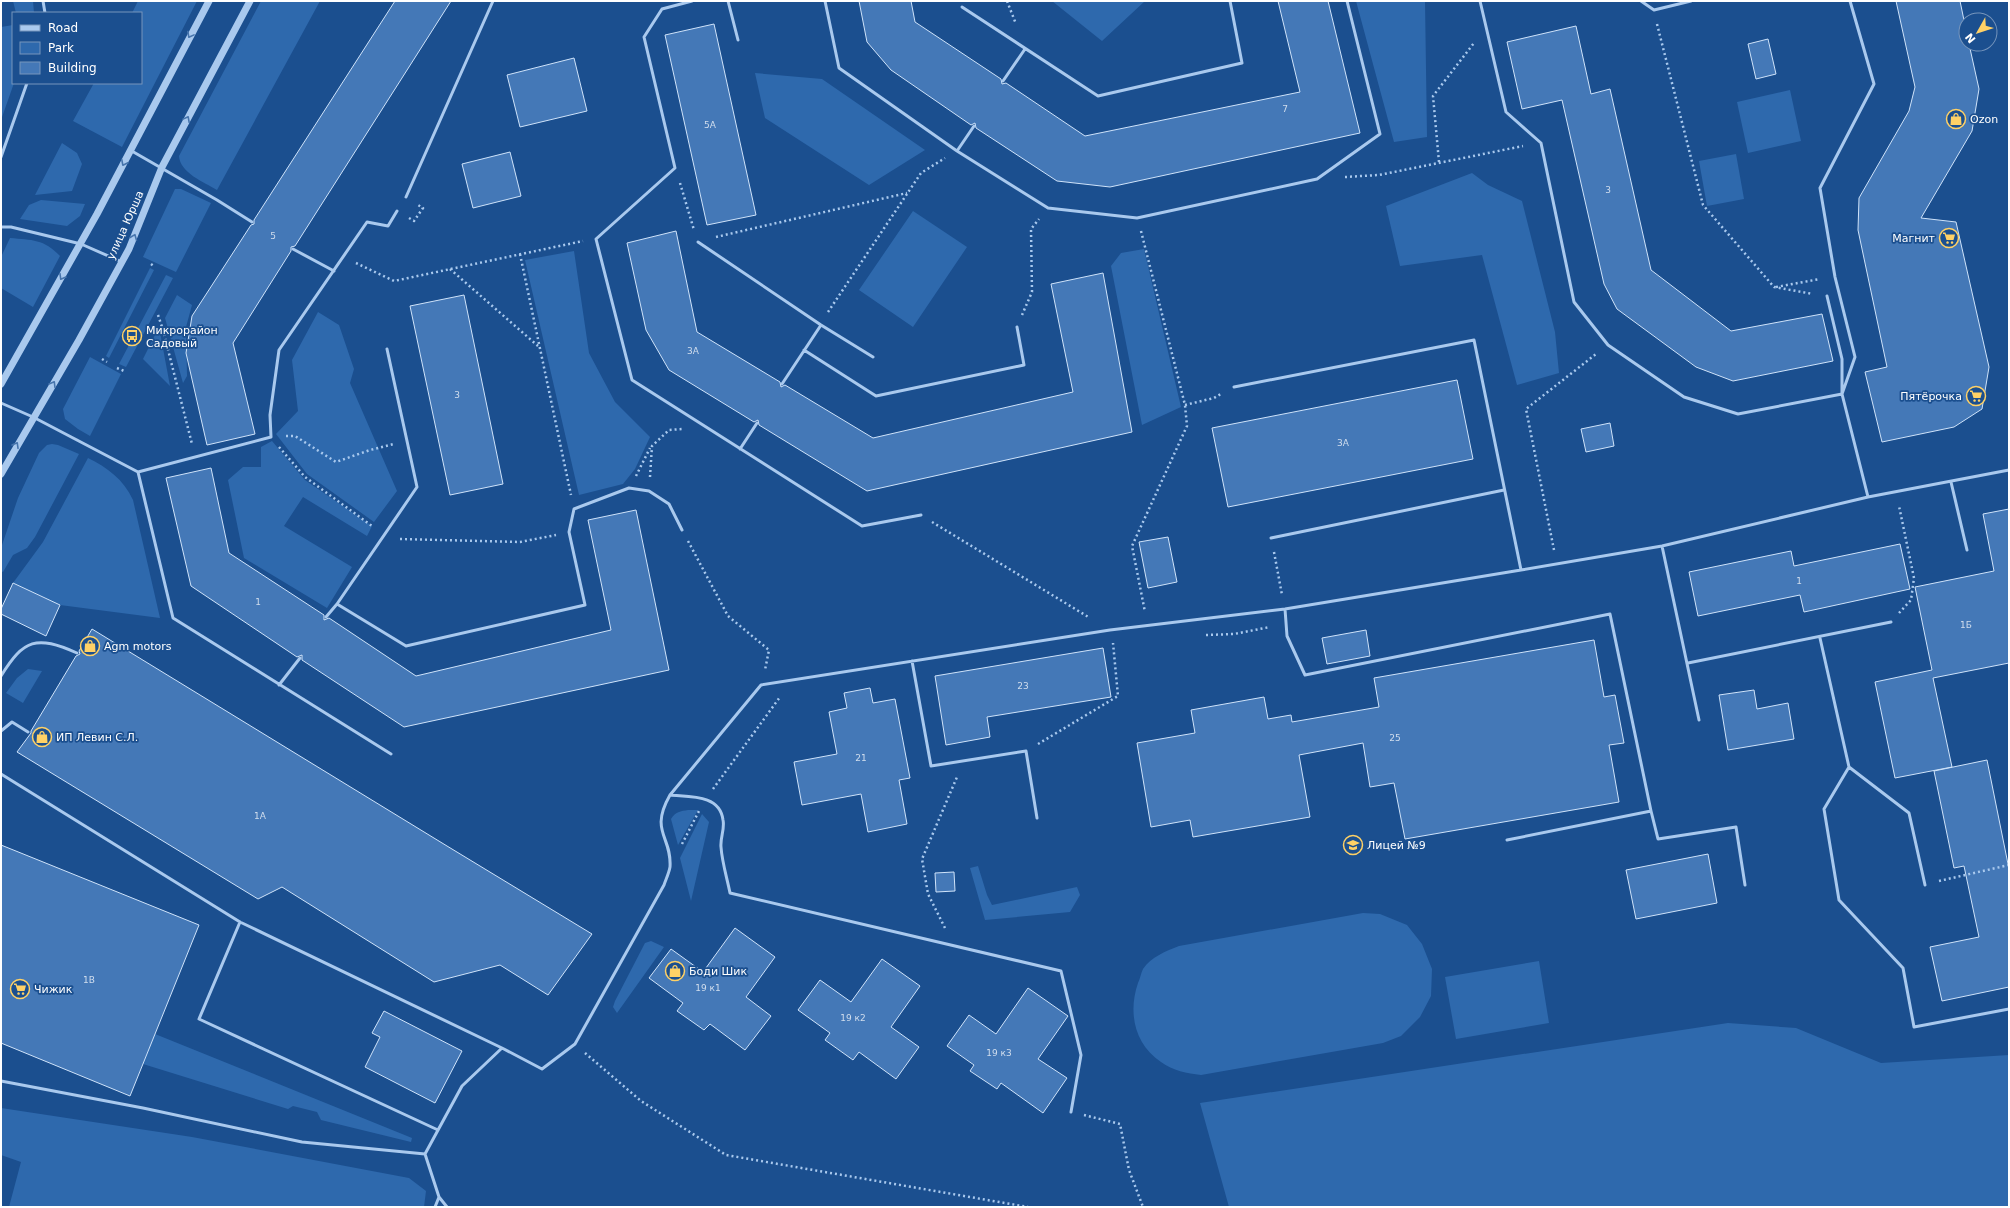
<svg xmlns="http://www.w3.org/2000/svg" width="2010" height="1208" font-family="'DejaVu Sans',sans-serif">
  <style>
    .green { fill: #2e69ad }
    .building { fill: #4478b7; stroke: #cfe3fa }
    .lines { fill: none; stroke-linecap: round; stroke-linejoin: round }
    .path { stroke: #a9c9ee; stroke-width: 2.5; stroke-dasharray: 2 3; stroke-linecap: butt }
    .service { stroke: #a9c9ee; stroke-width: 3 }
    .tertiary { stroke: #a9c9ee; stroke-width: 7 }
    .oneway { stroke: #4674ac }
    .labels { text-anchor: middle; stroke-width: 3.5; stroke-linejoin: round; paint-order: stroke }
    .number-label { font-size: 9px; fill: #d0dded }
    .poi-label { font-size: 11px; fill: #fff; stroke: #1b4f8f; text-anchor: start }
    .street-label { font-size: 11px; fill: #fff; stroke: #1b4f8f }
  </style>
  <rect width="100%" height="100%" fill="#1b4f8f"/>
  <path class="green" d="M 13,1 L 33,1 L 34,13 L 16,13 Z
    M 138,1 L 197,1 L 122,147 L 73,121 L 94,83 L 141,83 L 141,13 L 132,13 Z
    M 261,1 L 320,1 L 217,190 C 204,182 180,173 179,156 Z
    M 1052,1 L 1145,1 L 1102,41 Z
    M 1356,1 L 1425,1 L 1427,137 L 1394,142 Z
    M 13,25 L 14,83 L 1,120 L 1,27 Z
    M 755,73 L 822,79 L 925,150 L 869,185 L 765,118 Z
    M 1790,90 L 1801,141 L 1748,153 L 1737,102 Z
    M 62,143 L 77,153 L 82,164 L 72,191 L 35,195 Z
    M 1736,154 L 1744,199 L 1707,206 L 1699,161 Z
    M 1472,173 L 1488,185 L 1522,201 L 1555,332 L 1559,373 L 1517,385 L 1482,255 L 1400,266 L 1386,206 Z
    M 175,189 L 181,189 L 211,203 L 176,272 L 143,257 Z
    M 41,200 L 85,204 L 80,216 L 67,226 L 20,219 L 29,205 Z
    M 913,211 L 967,247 L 913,327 L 859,290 Z
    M 10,238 C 32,240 44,239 60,256 L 33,307 L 1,288 L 1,257 Z
    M 1144,249 L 1181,407 L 1142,425 L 1111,266 L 1121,253 Z
    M 574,251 L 589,353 L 615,402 L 650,437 L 635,469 L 623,484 L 579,495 L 525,260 Z
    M 150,268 L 154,270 L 109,358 L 106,356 Z
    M 166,275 L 173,278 L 126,367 L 119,364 Z
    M 177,295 L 192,305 L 186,327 L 187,376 L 183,383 L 165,318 Z
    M 318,312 L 339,325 L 354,369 L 350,383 L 397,491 L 374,522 L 307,474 L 276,434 L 298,411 L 292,360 Z
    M 159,327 L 170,386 L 143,359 Z
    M 90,357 L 121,374 L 90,436 L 78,429 L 65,419 L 63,409 Z
    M 272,441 L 305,480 L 372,526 L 367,536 L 303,497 L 284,526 L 352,567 L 327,608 L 244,558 L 228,480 L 243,467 L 261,467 L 261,447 Z
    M 52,444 L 58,445 L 79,454 L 35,537 L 27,548 L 13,555 L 3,572 L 1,571 L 1,548 L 18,498 L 39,453 L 47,445 Z
    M 88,458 C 108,468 123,479 133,500 L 160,618 L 60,605 L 13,583 L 43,542 Z
    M 28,669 L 42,671 L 23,703 L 6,693 L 17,678 Z
    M 688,810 L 698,810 L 678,845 L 671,819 C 675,812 681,811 688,810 Z
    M 702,814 L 709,822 L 691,901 L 680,858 Z
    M 978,866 L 987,895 L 992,905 L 1077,887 L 1080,895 L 1070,912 L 985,920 L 970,868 Z
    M 1363,913 L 1380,914 L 1407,925 L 1422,944 L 1432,969 L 1431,996 L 1420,1017 L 1401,1036 L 1383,1043 L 1201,1075 C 1187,1073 1173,1071 1161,1062 C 1134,1044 1128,1012 1138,983 C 1140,979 1141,973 1143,969 C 1151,957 1166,951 1179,946 Z
    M 651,941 L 664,947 L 617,1013 L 613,1007 L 615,1001 L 645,943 Z
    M 1539,961 L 1549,1023 L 1456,1039 L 1445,977 Z
    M 1728,1023 L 1796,1028 L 1881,1063 L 2009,1055 L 2009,1207 L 1229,1207 L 1200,1103 Z
    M 155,1034 L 412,1138 L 411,1142 L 321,1120 L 317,1112 L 293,1106 L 288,1109 L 143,1064 Z
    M 1,1108 L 192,1137 L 409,1178 L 426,1191 L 424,1207 L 9,1207 L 21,1162 L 1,1155 Z"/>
  <path class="building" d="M 395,1 L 451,1 L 295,246 L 291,247 L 291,251 L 233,343 L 255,434 L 207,445 L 186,353 L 192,316 L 251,225 L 254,224 L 254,220 Z
    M 859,1 L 911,1 L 915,22 L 1001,79 L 1002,84 L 1006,83 L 1085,136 L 1300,92 L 1278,1 L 1328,1 L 1360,133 L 1110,187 L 1057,181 L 976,128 L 975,123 L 971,125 L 891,70 L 867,42 Z
    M 1896,1 L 1960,1 L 1966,30 L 1966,44 L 1969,44 L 1979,89 L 1972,131 L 1921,218 L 1956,222 L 1989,367 L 1982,409 L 1954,427 L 1882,442 L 1865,372 L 1887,367 L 1858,230 L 1859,198 L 1909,111 L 1915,87 Z
    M 714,24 L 756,215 L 707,225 L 665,35 Z
    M 1576,26 L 1591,94 L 1610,89 L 1651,270 L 1731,331 L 1822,314 L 1833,361 L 1733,381 L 1696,367 L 1617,309 L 1604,284 L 1562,100 L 1522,109 L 1507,42 Z
    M 1768,39 L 1776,74 L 1756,79 L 1748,44 Z
    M 574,58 L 587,111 L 520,127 L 507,75 Z
    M 510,152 L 521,196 L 473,208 L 462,164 Z
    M 676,231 L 697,332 L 780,382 L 781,387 L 785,385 L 873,438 L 1073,392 L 1051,284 L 1103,273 L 1132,432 L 867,491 L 759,425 L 758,420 L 754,422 L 669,370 L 646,330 L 627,243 Z
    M 464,295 L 503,484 L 450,495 L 410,306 Z
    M 1457,380 L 1473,459 L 1228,507 L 1212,428 Z
    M 1610,423 L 1614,446 L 1586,452 L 1581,429 Z
    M 211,468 L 229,553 L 324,615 L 324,620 L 329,618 L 416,676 L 611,630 L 588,520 L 636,510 L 669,670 L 404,727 L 302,660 L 302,655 L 297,657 L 191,586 L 166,478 Z
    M 2009,509 L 2009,663 L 1933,678 L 1952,767 L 1895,778 L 1875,682 L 1932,670 L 1915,587 L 1994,571 L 1983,514 Z
    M 1168,537 L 1177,582 L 1148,588 L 1139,542 Z
    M 1900,544 L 1910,589 L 1804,612 L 1800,595 L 1698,616 L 1689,572 L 1791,551 L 1794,566 Z
    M 13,583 L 60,605 L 46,636 L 1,614 L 1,609 Z
    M 92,629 L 447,846 L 592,934 L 548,995 L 500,965 L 434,982 L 282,887 L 258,899 L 17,752 L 31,733 L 31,731 L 76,656 L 80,654 L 79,651 Z
    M 1366,630 L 1370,656 L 1327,664 L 1322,638 Z
    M 1594,640 L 1604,697 L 1615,695 L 1624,743 L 1609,745 L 1619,802 L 1405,839 L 1394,783 L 1370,787 L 1363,743 L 1299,755 L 1310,817 L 1193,837 L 1190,820 L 1151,827 L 1137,743 L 1195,733 L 1191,710 L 1264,697 L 1268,719 L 1291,715 L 1292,722 L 1379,707 L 1374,678 Z
    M 1103,648 L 1111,697 L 987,717 L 990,737 L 946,745 L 935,676 Z
    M 870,688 L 873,703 L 895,699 L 910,778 L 899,780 L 907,824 L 868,832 L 861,794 L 802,805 L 794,762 L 837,754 L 829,712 L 847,708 L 844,693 Z
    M 1754,690 L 1757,709 L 1788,703 L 1794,739 L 1728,750 L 1719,695 Z
    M 1987,760 L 2009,869 L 2009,987 L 1942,1001 L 1930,947 L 1979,937 L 1964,866 L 1954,868 L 1934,771 Z
    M 1,845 L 199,925 L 130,1096 L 1,1043 Z
    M 1708,854 L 1717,903 L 1636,919 L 1626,870 Z
    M 954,872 L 955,891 L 936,892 L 935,873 Z
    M 735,928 L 775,957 L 746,997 L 771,1016 L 745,1050 L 710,1024 L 704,1030 L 677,1011 L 683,1003 L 649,978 L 671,949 L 703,972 Z
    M 882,959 L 920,986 L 891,1027 L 919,1047 L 896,1079 L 859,1052 L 853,1060 L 825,1040 L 830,1033 L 798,1010 L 820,980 L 851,1002 Z
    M 1028,988 L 1068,1016 L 1038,1059 L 1067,1078 L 1043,1113 L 1001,1083 L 997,1089 L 970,1071 L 974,1065 L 947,1046 L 969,1015 L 996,1034 Z
    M 384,1011 L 462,1051 L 435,1103 L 365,1067 L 380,1037 L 372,1033 Z"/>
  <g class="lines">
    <path class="path" d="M 1007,1 L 1016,24
      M 1657,24 L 1703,205 L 1774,287 L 1813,294
      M 1439,162 L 1433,96 L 1474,43
      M 1345,177 L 1379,175 L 1523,146
      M 680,183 L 694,230
      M 409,218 L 414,221 L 423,208 L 418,205
      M 1141,231 L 1185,405 L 1187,426 L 1132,546 L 1145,612
      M 716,237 L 907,193
      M 520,254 L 571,495
      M 356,263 L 394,281 L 583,241
      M 151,264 L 155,267
      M 450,269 L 538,346
      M 1776,287 L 1820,279
      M 828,312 L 921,173 L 945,158
      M 158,315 L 163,330 L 192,444
      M 1022,315 L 1032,292 L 1031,229 L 1039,219
      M 102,359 L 107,362
      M 117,368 L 124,371
      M 1185,405 L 1214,398 L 1221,394
      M 286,436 L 295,436 L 336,462 L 370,450 L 394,444
      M 279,447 L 305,477 L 372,526
      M 636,476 L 650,448
      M 650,477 L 652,446 L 669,430 L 682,429
      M 932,522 L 1090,618
      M 400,539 L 520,542 L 556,535
      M 688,541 L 728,616 L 769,650 L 765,670
      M 1554,550 L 1526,409 L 1596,354
      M 1274,552 L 1282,595
      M 1899,613 L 1911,600 L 1914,578 L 1899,506
      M 1206,635 L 1234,634 L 1270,627
      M 1038,744 L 1118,696 L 1113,643
      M 713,789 L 780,697
      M 682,844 L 699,811
      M 1939,881 L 2009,865
      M 945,928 L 928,894 L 922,859 L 957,777
      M 585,1053 L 641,1101 L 726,1155 L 1028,1207
      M 1084,1115 L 1120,1124 L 1129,1170 L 1143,1207"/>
    <path class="service" d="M 43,1 L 45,13
      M 692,1 L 662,9 L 644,37 L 675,168 L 596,239 L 632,380 L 862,526 L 921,515
      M 728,1 L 738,40
      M 825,1 L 839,68 L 957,151 L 1048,208 L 1137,218 L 1317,179 L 1380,134 L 1347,1
      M 1480,1 L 1506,112 L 1541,143 L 1574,302 L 1608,345 L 1684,397 L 1738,414 L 1842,394
      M 1641,1 L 1654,10 L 1691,1
      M 962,7 L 1098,96 L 1242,63 L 1230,1
      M 1003,81 L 1025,49
      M 130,150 L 217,200 L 252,222
      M 957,151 L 974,126
      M 1,157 L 27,83
      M 406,197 L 493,1
      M 1,227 L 11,227 L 81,244 L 122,262
      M 698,242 L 821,325 L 873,357
      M 293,249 L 334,271
      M 1827,296 L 1842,359 L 1842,394 L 1868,497
      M 804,350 L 876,396 L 1024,365 L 1017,327
      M 782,384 L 821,325
      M 1234,387 L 1474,340 L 1521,570
      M 1842,394 L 1855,357 L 1835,277 L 1820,188 L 1874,84 L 1850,1
      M 1,403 L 33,417 L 138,472 L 271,437 L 270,415 L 279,350 L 367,222 L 388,226 L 397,211
      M 740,449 L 757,423
      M 138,472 L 173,618 L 391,754
      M 1951,482 L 1967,550
      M 1271,538 L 1504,490
      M 1662,546 L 1699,720
      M 337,604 L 417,487 L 387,349
      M 1285,609 L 1287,636 L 1305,675 L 1610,614 L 1651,811 L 1658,839 L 1736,827 L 1745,885
      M 326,617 L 337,604 L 406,646 L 585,605 L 569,532 L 574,509 L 629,488 L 649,491 L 669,504 L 682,530
      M 1820,638 L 1849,767 L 1824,809 L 1839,900 L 1903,968 L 1914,1027 L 2009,1009
      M 912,661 L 931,766 L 1026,751 L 1037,818
      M 1688,663 L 1891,622
      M 1,676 C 24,639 36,635 77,653
      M 279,685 L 300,658
      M 1,731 L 12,722 L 28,732
      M 1849,767 L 1909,813 L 1925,885
      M 1,774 L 240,922 L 502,1048 L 542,1069 L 575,1044 L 664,885 C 666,879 669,873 670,867 C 672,836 649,832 670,795 L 761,685 L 1110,630 L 1285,609 L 1521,570 L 1662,546 L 1868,497 L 2009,470
      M 670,795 C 689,797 720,794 723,820 C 725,829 720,838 721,847 C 722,862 727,878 730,893 L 1061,971 L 1081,1055 L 1071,1112
      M 1507,840 L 1651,811
      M 240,922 L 199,1019 L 438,1130
      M 1,1081 L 143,1108 L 302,1142 L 425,1154 L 462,1086 L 502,1048
      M 425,1154 L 439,1197 L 435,1207
      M 439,1197 L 447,1207"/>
    <path class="tertiary" d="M 1,384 L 97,214 L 209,1
      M 1,474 L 79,340 L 129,249 L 162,167 L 250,1"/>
  </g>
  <defs><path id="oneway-chevron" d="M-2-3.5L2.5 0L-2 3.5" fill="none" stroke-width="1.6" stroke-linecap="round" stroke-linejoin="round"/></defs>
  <g class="oneway">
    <use href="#oneway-chevron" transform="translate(190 35) rotate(118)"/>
    <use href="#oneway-chevron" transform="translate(187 119) rotate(-62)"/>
    <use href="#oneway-chevron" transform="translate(124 163) rotate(117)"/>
    <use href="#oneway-chevron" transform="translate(134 237) rotate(-68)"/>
    <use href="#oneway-chevron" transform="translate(62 277) rotate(120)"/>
    <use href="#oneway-chevron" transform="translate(53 384) rotate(-59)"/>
    <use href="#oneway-chevron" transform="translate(16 445) rotate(-60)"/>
  </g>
  <defs>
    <symbol id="shop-ring" viewBox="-11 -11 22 22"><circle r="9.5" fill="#1b4f8f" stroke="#ffd166" stroke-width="1.5"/><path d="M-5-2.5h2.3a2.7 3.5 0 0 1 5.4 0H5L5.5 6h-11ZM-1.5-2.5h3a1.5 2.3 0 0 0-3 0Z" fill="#ffd166"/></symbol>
    <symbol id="supermarket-ring" viewBox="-11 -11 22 22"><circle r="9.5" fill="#1b4f8f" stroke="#ffd166" stroke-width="1.5"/><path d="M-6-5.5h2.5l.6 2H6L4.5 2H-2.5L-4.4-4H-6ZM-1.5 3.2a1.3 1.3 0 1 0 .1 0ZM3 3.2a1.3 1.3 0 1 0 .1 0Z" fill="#ffd166"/></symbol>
    <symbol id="bus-ring" viewBox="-11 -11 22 22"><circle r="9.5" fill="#1b4f8f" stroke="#ffd166" stroke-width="1.5"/><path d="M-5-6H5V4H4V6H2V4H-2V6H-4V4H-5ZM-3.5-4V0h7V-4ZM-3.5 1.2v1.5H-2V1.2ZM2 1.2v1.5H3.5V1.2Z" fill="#ffd166"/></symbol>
    <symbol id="school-ring" viewBox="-11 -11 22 22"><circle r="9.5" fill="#1b4f8f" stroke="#ffd166" stroke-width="1.5"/><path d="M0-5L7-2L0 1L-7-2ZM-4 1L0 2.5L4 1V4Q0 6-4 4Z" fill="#ffd166"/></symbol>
  </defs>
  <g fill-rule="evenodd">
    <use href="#shop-ring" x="1945" y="108" width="22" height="22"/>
    <use href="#supermarket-ring" x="1938" y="227" width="22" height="22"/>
    <use href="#bus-ring" x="121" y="325" width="22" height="22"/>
    <use href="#supermarket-ring" x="1965" y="385" width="22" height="22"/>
    <use href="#shop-ring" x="79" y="635" width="22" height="22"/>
    <use href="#shop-ring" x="31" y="726" width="22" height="22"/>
    <use href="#school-ring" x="1342" y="834" width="22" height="22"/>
    <use href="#shop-ring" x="664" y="960" width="22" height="22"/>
    <use href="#supermarket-ring" x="9" y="978" width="22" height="22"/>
  </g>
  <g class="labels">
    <g class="number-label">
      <text x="1285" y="112">7</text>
      <text x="710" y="128">5А</text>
      <text x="1608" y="193">3</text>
      <text x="273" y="239">5</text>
      <text x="693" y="354">3А</text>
      <text x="457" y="398">3</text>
      <text x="1343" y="446">3А</text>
      <text x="1799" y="584">1</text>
      <text x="258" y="605">1</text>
      <text x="1966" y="628">1Б</text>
      <text x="1023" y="689">23</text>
      <text x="1395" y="741">25</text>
      <text x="861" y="761">21</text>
      <text x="260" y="819">1А</text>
      <text x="89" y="983">1В</text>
      <text x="708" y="991">19 к1</text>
      <text x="853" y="1021">19 к2</text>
      <text x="999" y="1056">19 к3</text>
    </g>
    <g class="poi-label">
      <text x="1970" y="123">Ozon</text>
      <text x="1935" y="242" text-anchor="end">Магнит</text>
      <text x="146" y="334">Микрорайон<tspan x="146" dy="13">Садовый</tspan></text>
      <text x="1962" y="400" text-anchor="end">Пятёрочка</text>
      <text x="104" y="650">Agm motors</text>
      <text x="56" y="741">ИП Левин С.Л.</text>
      <text x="1367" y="849">Лицей №9</text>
      <text x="689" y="975">Боди Шик</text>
      <text x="34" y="993">Чижик</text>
    </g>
    <g class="street-label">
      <text transform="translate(125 225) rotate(-66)" y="4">улица Юрша</text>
    </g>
  </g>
  <rect width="2010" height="1208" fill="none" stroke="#ffffff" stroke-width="4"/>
  <rect x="12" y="12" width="130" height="72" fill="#1b4f8f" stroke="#7695bc"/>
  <rect x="20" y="25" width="20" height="6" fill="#a9c9ee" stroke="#7695bc"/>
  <text x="48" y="32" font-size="12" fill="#ffffff">Road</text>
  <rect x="20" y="42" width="20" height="12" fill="#2e69ad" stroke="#7695bc"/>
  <text x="48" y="52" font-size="12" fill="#ffffff">Park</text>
  <rect x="20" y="62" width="20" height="12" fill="#4478b7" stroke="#7695bc"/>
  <text x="48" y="72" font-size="12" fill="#ffffff">Building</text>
  <g transform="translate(1978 32) rotate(231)"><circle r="19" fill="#1b4f8f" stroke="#7695bc"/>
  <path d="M0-3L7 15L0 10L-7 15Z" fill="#ffd166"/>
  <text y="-6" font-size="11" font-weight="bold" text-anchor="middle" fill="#ffffff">N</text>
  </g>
</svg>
